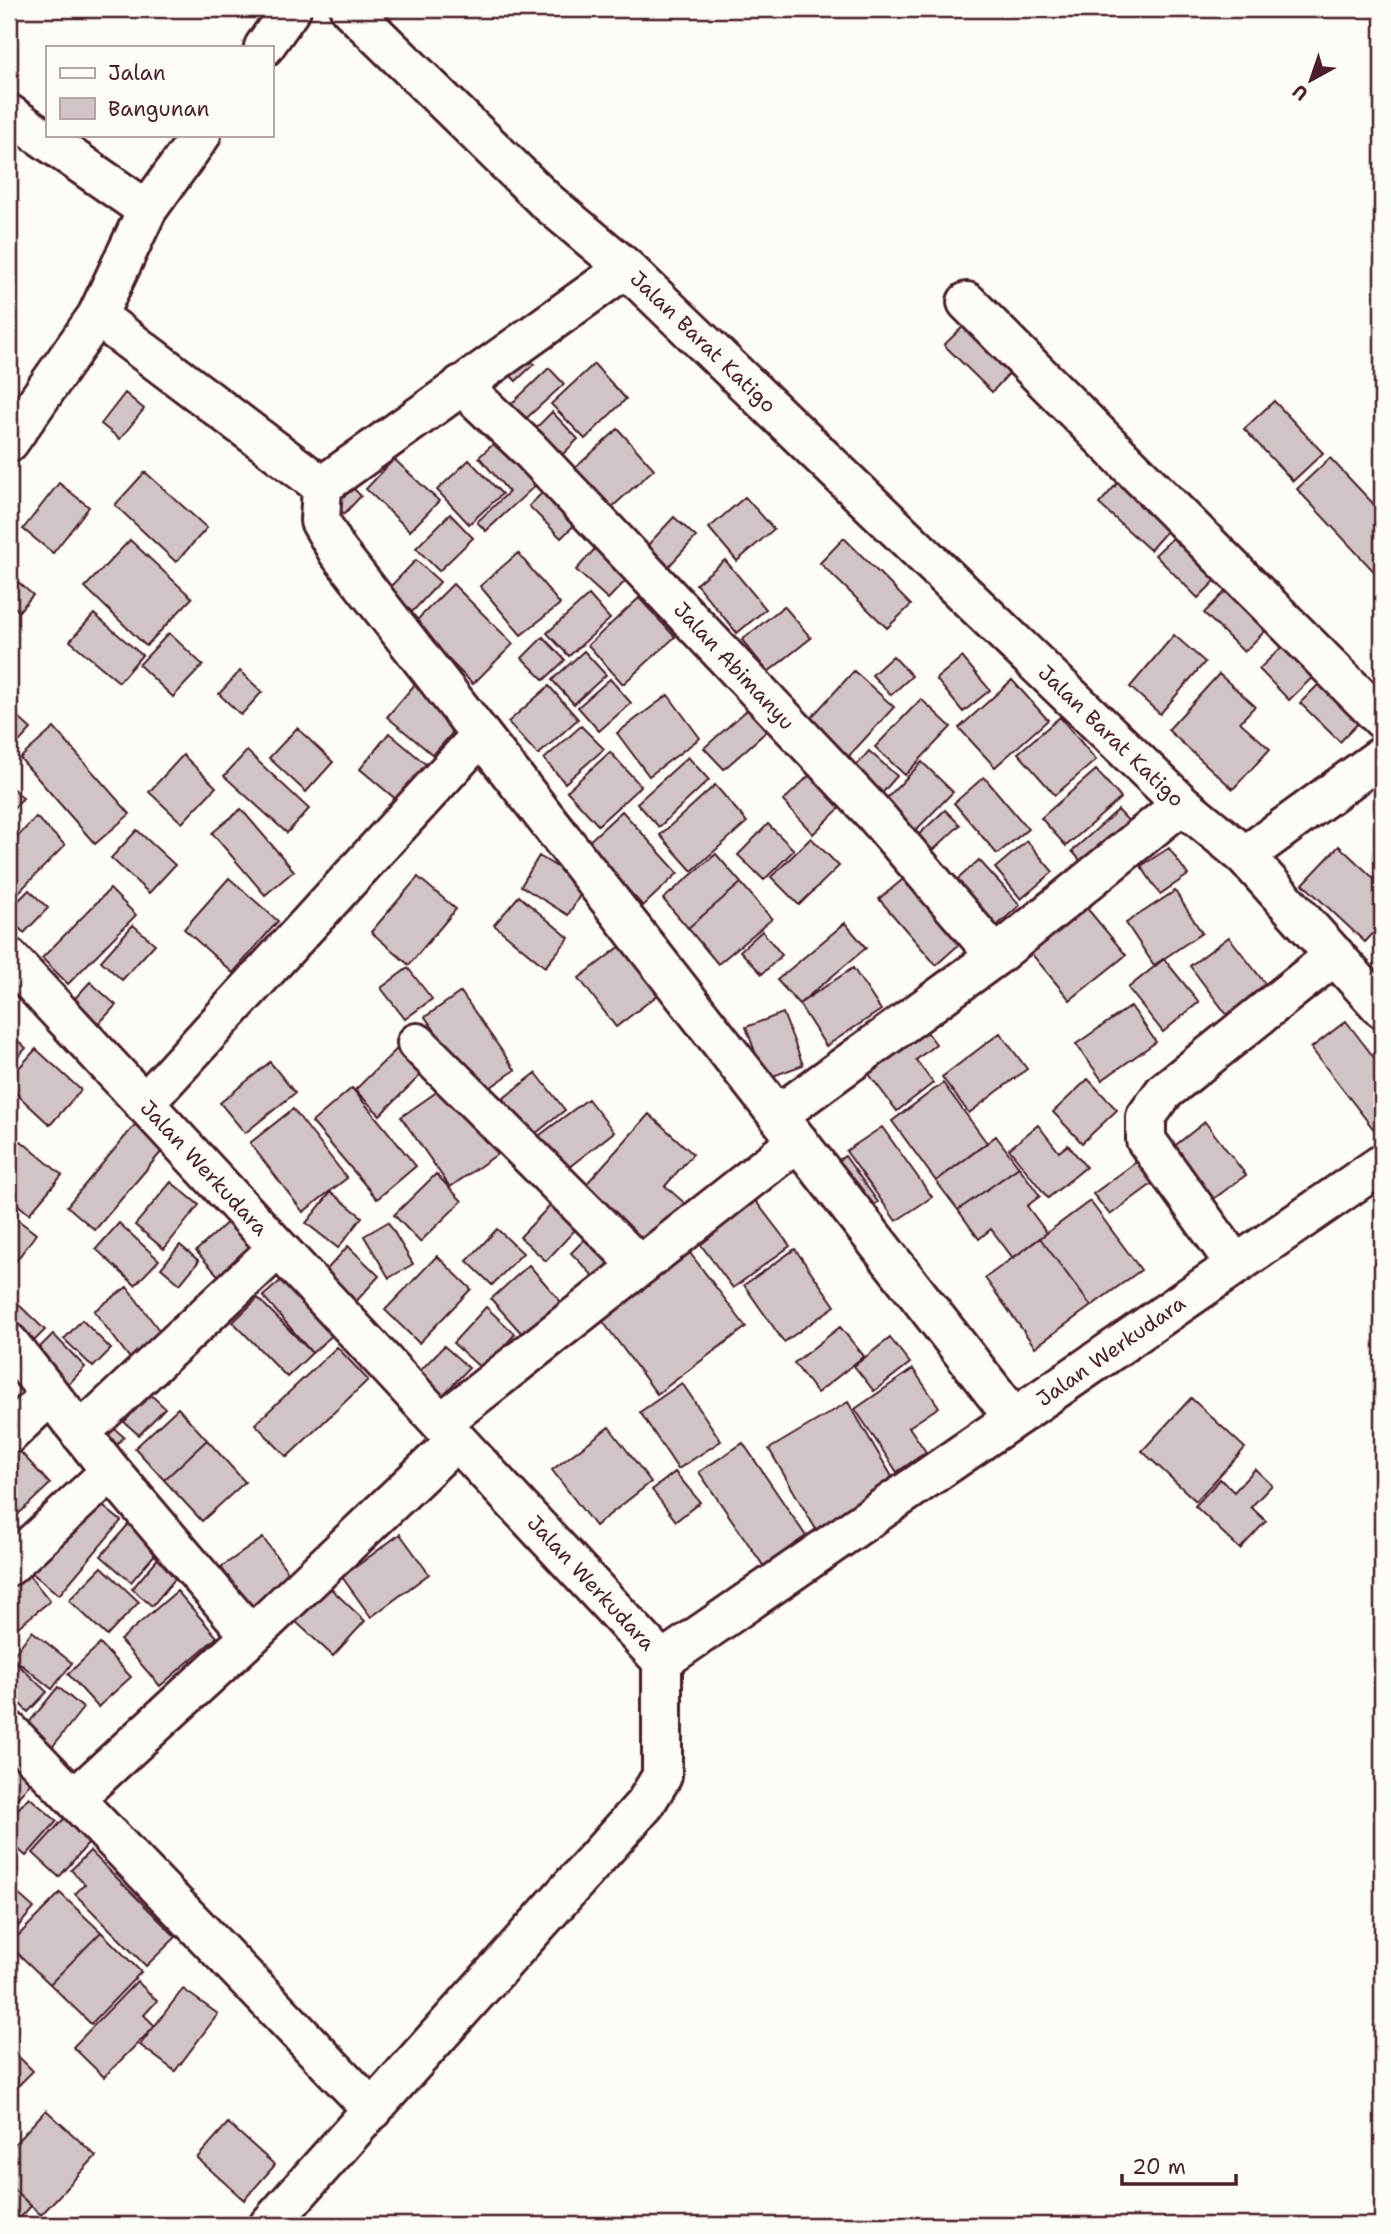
<svg xmlns="http://www.w3.org/2000/svg" width="1391" height="2234" font-family="'Shantell Sans',sans-serif">
  <style>
    .building { fill: #d0c5c4; stroke: #4a1f2b; stroke-width: 2 }
    .lines { fill: none; stroke-linecap: round; stroke-linejoin: round }
    .minor-casing { stroke: #4a1f2b; stroke-width: 44 }
    .minor { stroke: #fdfcf7; stroke-width: 38 }
    .labels { text-anchor: middle; stroke-width: 7; stroke-linejoin: round; paint-order: stroke }
    .street-label { font-size: 21px; fill: #4a1f2b; stroke: #fdfcf7 }
  </style>
  <rect width="100%" height="100%" fill="#fdfcf7"/>
  <filter id="ink" filterUnits="userSpaceOnUse"><feTurbulence type="fractalNoise" baseFrequency=".0143" numOctaves="2"/><feDisplacementMap in="SourceGraphic" scale="14" xChannelSelector="R" yChannelSelector="G"/><feConvolveMatrix kernelMatrix="1 2 1 2 8 2 1 2 1" color-interpolation-filters="sRGB"/></filter>
  <g filter="url(#ink)">
    <path class="building" d="M 970,320 L 1016,366 L 992,392 L 944,345 Z
      M 522,351 L 534,364 L 516,381 L 503,368 Z
      M 594,364 L 626,399 L 585,439 L 551,404 Z
      M 549,368 L 564,384 L 521,423 L 507,408 Z
      M 125,393 L 144,409 L 120,439 L 101,424 Z
      M 1274,401 L 1323,453 L 1293,481 L 1244,429 Z
      M 552,412 L 578,439 L 558,459 L 532,432 Z
      M 618,429 L 654,469 L 611,508 L 575,468 Z
      M 500,438 L 539,482 L 486,531 L 477,522 L 509,492 L 479,457 Z
      M 1330,458 L 1382,513 L 1382,580 L 1297,489 Z
      M 394,459 L 439,501 L 410,531 L 366,489 Z
      M 469,460 L 502,494 L 469,524 L 437,490 Z
      M 145,472 L 207,528 L 176,562 L 115,505 Z
      M 1122,478 L 1173,524 L 1150,550 L 1099,504 Z
      M 555,480 L 587,513 L 561,538 L 529,506 Z
      M 59,483 L 89,507 L 53,553 L 23,529 Z
      M 348,483 L 361,496 L 344,514 L 331,501 Z
      M 745,497 L 774,529 L 737,561 L 709,528 Z
      M 450,514 L 473,538 L 439,571 L 416,548 Z
      M 674,517 L 696,537 L 668,567 L 646,547 Z
      M 1179,532 L 1222,574 L 1198,598 L 1155,555 Z
      M 844,538 L 911,605 L 887,628 L 820,563 Z
      M 130,540 L 192,598 L 146,646 L 85,587 Z
      M 601,542 L 634,572 L 608,599 L 576,570 Z
      M 518,553 L 560,604 L 521,635 L 480,586 Z
      M 416,560 L 440,582 L 412,612 L 388,589 Z
      M 725,560 L 766,609 L 737,633 L 696,584 Z
      M 9,574 L 33,595 L 19,611 L 9,602 Z
      M 453,584 L 513,644 L 473,684 L 413,624 Z
      M 1227,590 L 1267,629 L 1244,652 L 1204,613 Z
      M 589,595 L 610,619 L 569,656 L 547,633 Z
      M 639,598 L 675,637 L 623,684 L 588,645 Z
      M 784,606 L 811,638 L 768,672 L 742,640 Z
      M 94,614 L 142,655 L 119,682 L 70,641 Z
      M 169,633 L 203,665 L 173,697 L 139,665 Z
      M 1174,635 L 1205,662 L 1160,714 L 1130,687 Z
      M 543,637 L 565,660 L 544,680 L 522,658 Z
      M 1290,639 L 1320,670 L 1289,700 L 1259,669 Z
      M 584,651 L 606,675 L 574,704 L 552,680 Z
      M 893,656 L 912,676 L 891,695 L 872,675 Z
      M 962,657 L 990,690 L 963,712 L 936,679 Z
      M 240,671 L 262,692 L 241,715 L 219,694 Z
      M 854,671 L 894,707 L 848,757 L 808,721 Z
      M 1219,674 L 1255,706 L 1240,722 L 1270,749 L 1233,789 L 1168,730 Z
      M 610,679 L 631,703 L 599,731 L 578,707 Z
      M 1324,679 L 1364,717 L 1340,742 L 1300,703 Z
      M 1012,680 L 1048,720 L 995,767 L 959,728 Z
      M 416,683 L 462,722 L 433,755 L 387,717 Z
      M 549,686 L 578,719 L 538,755 L 508,722 Z
      M 668,695 L 700,738 L 649,776 L 617,733 Z
      M 921,699 L 951,727 L 905,775 L 875,747 Z
      M 756,702 L 775,724 L 724,769 L 704,748 Z
      M 9,709 L 31,729 L 9,753 Z
      M 1060,717 L 1096,760 L 1055,795 L 1018,753 Z
      M 581,726 L 604,749 L 565,783 L 544,759 Z
      M 54,728 L 130,814 L 95,844 L 20,758 Z
      M 297,728 L 333,762 L 306,792 L 269,758 Z
      M 389,733 L 428,766 L 398,801 L 360,769 Z
      M 247,751 L 309,809 L 287,833 L 224,776 Z
      M 869,751 L 897,776 L 877,799 L 849,774 Z
      M 610,752 L 641,786 L 598,825 L 567,791 Z
      M 183,755 L 216,787 L 182,823 L 149,792 Z
      M 688,757 L 709,780 L 659,827 L 637,803 Z
      M 922,762 L 953,792 L 914,832 L 883,802 Z
      M 821,764 L 852,796 L 813,834 L 783,801 Z
      M 1096,770 L 1121,798 L 1066,846 L 1041,818 Z
      M 984,777 L 1028,829 L 997,854 L 954,803 Z
      M 9,785 L 23,798 L 9,814 Z
      M 715,785 L 747,822 L 692,871 L 660,835 Z
      M 241,809 L 294,871 L 265,895 L 212,833 Z
      M 945,810 L 960,825 L 929,854 L 915,838 Z
      M 1118,810 L 1134,827 L 1088,869 L 1072,851 Z
      M 622,811 L 678,873 L 643,906 L 586,844 Z
      M 36,817 L 65,845 L 15,896 L 9,891 L 9,846 Z
      M 768,824 L 794,850 L 764,880 L 738,855 Z
      M 137,830 L 175,865 L 149,893 L 111,858 Z
      M 811,838 L 839,866 L 799,905 L 771,877 Z
      M 1027,841 L 1053,872 L 1021,899 L 995,868 Z
      M 1339,846 L 1382,886 L 1382,924 L 1365,942 L 1303,884 Z
      M 1169,848 L 1188,875 L 1160,894 L 1141,866 Z
      M 716,854 L 741,883 L 688,928 L 663,899 Z
      M 539,856 L 586,885 L 568,915 L 521,886 Z
      M 979,860 L 1020,905 L 990,932 L 949,887 Z
      M 907,876 L 963,941 L 936,965 L 879,899 Z
      M 418,877 L 456,909 L 409,965 L 371,932 Z
      M 229,878 L 278,921 L 233,973 L 184,929 Z
      M 741,883 L 772,919 L 718,964 L 688,928 Z
      M 110,889 L 136,915 L 68,984 L 42,958 Z
      M 29,890 L 48,908 L 24,933 L 9,918 L 9,910 Z
      M 1175,891 L 1202,933 L 1154,965 L 1126,923 Z
      M 519,896 L 569,938 L 545,967 L 494,925 Z
      M 1086,907 L 1126,955 L 1070,1000 L 1030,952 Z
      M 845,923 L 866,948 L 799,1004 L 777,980 Z
      M 133,925 L 155,944 L 122,980 L 101,961 Z
      M 762,931 L 782,955 L 762,974 L 740,951 Z
      M 1229,937 L 1274,995 L 1234,1024 L 1190,966 Z
      M 630,939 L 668,987 L 616,1027 L 579,978 Z
      M 1164,959 L 1199,1002 L 1163,1032 L 1128,988 Z
      M 408,968 L 432,999 L 405,1019 L 381,988 Z
      M 853,968 L 881,1010 L 826,1046 L 799,1004 Z
      M 90,982 L 116,1005 L 94,1029 L 68,1006 Z
      M 461,992 L 515,1070 L 481,1094 L 425,1017 Z
      M 1131,1006 L 1156,1042 L 1102,1080 L 1076,1044 Z
      M 783,1013 L 803,1065 L 765,1079 L 746,1027 Z
      M 919,1021 L 936,1044 L 916,1060 L 933,1083 L 897,1111 L 862,1065 Z
      M 1346,1021 L 1382,1068 L 1382,1140 L 1311,1048 Z
      M 9,1033 L 26,1048 L 9,1067 Z
      M 1000,1033 L 1027,1069 L 969,1113 L 942,1077 Z
      M 406,1040 L 431,1065 L 380,1115 L 355,1090 Z
      M 36,1049 L 81,1090 L 50,1125 L 9,1087 L 9,1079 Z
      M 270,1062 L 295,1093 L 245,1133 L 220,1103 Z
      M 536,1073 L 565,1110 L 526,1141 L 496,1104 Z
      M 1088,1079 L 1117,1110 L 1082,1143 L 1053,1112 Z
      M 451,1082 L 499,1153 L 450,1187 L 401,1117 Z
      M 943,1083 L 987,1143 L 936,1181 L 892,1121 Z
      M 352,1088 L 416,1166 L 377,1199 L 312,1122 Z
      M 588,1099 L 614,1132 L 555,1178 L 528,1144 Z
      M 293,1109 L 347,1178 L 303,1212 L 250,1143 Z
      M 649,1114 L 693,1154 L 665,1186 L 688,1206 L 649,1249 L 582,1189 Z
      M 139,1120 L 168,1144 L 95,1230 L 67,1206 Z
      M 1205,1122 L 1246,1175 L 1212,1200 L 1172,1148 Z
      M 1038,1125 L 1059,1152 L 1068,1145 L 1086,1167 L 1048,1198 L 1009,1149 Z
      M 882,1127 L 932,1197 L 896,1221 L 846,1151 Z
      M 996,1136 L 1019,1167 L 958,1210 L 936,1181 Z
      M 21,1141 L 62,1175 L 29,1214 L 9,1197 L 9,1156 Z
      M 845,1156 L 878,1202 L 858,1216 L 825,1170 Z
      M 1143,1157 L 1160,1178 L 1110,1215 L 1093,1194 Z
      M 1019,1167 L 1040,1196 L 1027,1206 L 1047,1233 L 1013,1258 L 991,1229 L 979,1239 L 958,1210 Z
      M 436,1174 L 462,1201 L 420,1242 L 394,1215 Z
      M 171,1182 L 199,1205 L 164,1249 L 135,1225 Z
      M 748,1191 L 790,1246 L 733,1288 L 692,1233 Z
      M 331,1192 L 362,1217 L 338,1248 L 306,1223 Z
      M 561,1194 L 586,1218 L 546,1261 L 520,1237 Z
      M 1090,1201 L 1141,1270 L 1091,1306 L 1040,1238 Z
      M 9,1213 L 36,1234 L 16,1261 L 9,1255 Z
      M 232,1218 L 262,1250 L 225,1283 L 196,1251 Z
      M 388,1222 L 413,1264 L 389,1278 L 364,1236 Z
      M 119,1223 L 159,1260 L 135,1285 L 96,1249 Z
      M 596,1228 L 629,1262 L 604,1287 L 571,1253 Z
      M 497,1229 L 523,1253 L 492,1285 L 467,1261 Z
      M 1040,1238 L 1091,1306 L 1035,1347 L 985,1278 Z
      M 180,1245 L 199,1261 L 180,1284 L 161,1268 Z
      M 348,1246 L 379,1276 L 352,1306 L 321,1276 Z
      M 795,1249 L 835,1306 L 784,1342 L 744,1285 Z
      M 690,1253 L 746,1327 L 657,1394 L 601,1319 Z
      M 437,1256 L 471,1289 L 419,1343 L 385,1310 Z
      M 529,1265 L 569,1311 L 531,1344 L 491,1299 Z
      M 292,1271 L 342,1327 L 312,1353 L 263,1296 Z
      M 127,1287 L 164,1337 L 132,1361 L 94,1311 Z
      M 258,1298 L 312,1353 L 287,1377 L 233,1322 Z
      M 17,1303 L 45,1330 L 22,1353 L 9,1336 L 9,1311 Z
      M 486,1307 L 515,1334 L 483,1370 L 453,1343 Z
      M 82,1320 L 111,1349 L 93,1367 L 64,1339 Z
      M 840,1327 L 864,1356 L 817,1393 L 794,1363 Z
      M 53,1334 L 85,1367 L 64,1389 L 30,1357 Z
      M 890,1338 L 910,1363 L 874,1391 L 854,1366 Z
      M 444,1346 L 469,1368 L 442,1396 L 418,1373 Z
      M 337,1347 L 368,1380 L 287,1457 L 255,1424 Z
      M 913,1369 L 939,1407 L 909,1427 L 926,1452 L 897,1472 L 855,1409 Z
      M 682,1383 L 721,1441 L 678,1469 L 640,1412 Z
      M 150,1394 L 165,1408 L 139,1435 L 124,1422 Z
      M 1191,1398 L 1245,1448 L 1196,1501 L 1142,1451 Z
      M 848,1402 L 901,1492 L 821,1538 L 769,1449 Z
      M 178,1408 L 207,1440 L 164,1480 L 135,1448 Z
      M 108,1423 L 124,1437 L 111,1452 L 95,1437 Z
      M 609,1427 L 651,1482 L 595,1526 L 552,1470 Z
      M 207,1440 L 245,1482 L 202,1521 L 164,1480 Z
      M 743,1443 L 810,1542 L 767,1571 L 699,1472 Z
      M 15,1446 L 50,1484 L 9,1523 L 9,1453 Z
      M 1255,1469 L 1272,1485 L 1251,1507 L 1266,1521 L 1240,1549 L 1195,1506 L 1220,1479 L 1234,1492 Z
      M 675,1472 L 700,1502 L 676,1521 L 652,1490 Z
      M 94,1499 L 121,1521 L 59,1595 L 32,1573 Z
      M 133,1519 L 163,1545 L 131,1582 L 101,1556 Z
      M 400,1534 L 429,1574 L 371,1617 L 342,1577 Z
      M 263,1538 L 293,1579 L 251,1609 L 221,1567 Z
      M 166,1549 L 186,1566 L 152,1606 L 132,1589 Z
      M 102,1567 L 139,1602 L 107,1636 L 69,1600 Z
      M 23,1568 L 50,1601 L 13,1631 L 9,1627 L 9,1580 Z
      M 327,1585 L 365,1621 L 333,1656 L 294,1620 Z
      M 177,1591 L 217,1637 L 160,1686 L 120,1640 Z
      M 32,1631 L 72,1663 L 52,1689 L 12,1657 Z
      M 100,1644 L 131,1677 L 98,1707 L 68,1674 Z
      M 9,1656 L 47,1692 L 28,1712 L 9,1693 Z
      M 58,1687 L 83,1708 L 53,1746 L 27,1725 Z
      M 9,1761 L 32,1781 L 9,1808 Z
      M 29,1797 L 57,1821 L 26,1856 L 9,1841 L 9,1819 Z
      M 69,1813 L 95,1836 L 59,1877 L 33,1853 Z
      M 90,1851 L 176,1937 L 146,1966 L 75,1894 L 85,1884 L 71,1870 Z
      M 9,1886 L 34,1908 L 9,1937 Z
      M 60,1893 L 101,1932 L 50,1984 L 9,1945 Z
      M 101,1932 L 141,1972 L 91,2024 L 50,1984 Z
      M 137,1981 L 157,2001 L 144,2015 L 155,2026 L 104,2077 L 73,2047 Z
      M 183,1989 L 218,2014 L 175,2071 L 140,2045 Z
      M 9,2047 L 33,2071 L 9,2095 Z
      M 46,2110 L 96,2156 L 41,2215 L 9,2185 L 9,2150 Z
      M 228,2123 L 275,2165 L 244,2200 L 197,2158 Z
      M 9,2185 L 31,2206 L 14,2225 L 9,2220 Z"/>
    <g class="lines">
      <defs>
        <path id="minor" d="M 350,9 L 545,200 L 626,268
          M 264,47 L 291,9
          M 9,114 L 147,210
          M 967,302 L 1382,719
          M 97,316 L 147,210 L 201,135
          M 461,385 L 529,449 L 875,815 L 996,956
          M 9,442 L 97,316 L 322,486 L 626,268 L 1182,804 L 1245,856 L 1382,756
          M 322,486 L 320,521 L 338,552 L 1014,1418
          M 1245,856 L 1382,1008
          M 9,958 L 662,1661
          M 417,1043 L 640,1266
          M 144,1104 L 481,735
          M 778,1115 L 996,956 L 1182,804
          M 1236,1265 L 1146,1140 L 1146,1117 L 1164,1092 L 1335,955
          M 9,1343 L 111,1471 L 251,1636
          M 441,1423 L 798,1141
          M 80,1433 L 278,1248
          M 9,1434 L 50,1395
          M 9,1566 L 111,1471
          M 662,1661 L 1382,1164
          M 9,1731 L 373,2110
          M 76,1797 L 251,1636 L 457,1440
          M 269,2225 L 645,1804 L 662,1776 L 662,1661"/>
      </defs>
      <use href="#minor" class="minor-casing"/>
      <use href="#minor" class="minor"/>
    </g>
  </g>
  <g class="labels">
    <g class="street-label">
      <text transform="translate(703 342) rotate(44)" y="7">Jalan Barat Katigo</text>
      <text transform="translate(734 666) rotate(47)" y="7">Jalan Abimanyu</text>
      <text transform="translate(1111 736) rotate(44)" y="7">Jalan Barat Katigo</text>
      <text transform="translate(204 1168) rotate(47)" y="7">Jalan Werkudara</text>
      <text transform="translate(1111 1351) rotate(-35)" y="7">Jalan Werkudara</text>
      <text transform="translate(591 1583) rotate(47)" y="7">Jalan Werkudara</text>
    </g>
  </g>
  <rect width="1391" height="2234" fill="none" stroke="#fdfcf7" stroke-width="35"/>
  <rect x="18" y="18" width="1356" height="2199" fill="none" stroke="#4a1f2b" stroke-width="2.5" filter="url(#ink)"/>
  <rect x="46" y="46" width="228" height="91" fill="#fdfcf7" stroke="#b5a4a5" stroke-width="2"/>
  <rect x="60" y="68" width="35" height="10" fill="#fdfcf7" stroke="#b5a4a5" stroke-width="2"/>
  <text x="108" y="80" font-size="21" fill="#4a1f2b">Jalan</text>
  <rect x="60" y="98" width="35" height="21" fill="#d0c5c4" stroke="#b5a4a5" stroke-width="2"/>
  <text x="108" y="116" font-size="21" fill="#4a1f2b">Bangunan</text>
  <g transform="translate(1311 80) rotate(220)" stroke="#fdfcf7" stroke-width="5" paint-order="stroke">
  <path d="M0-5L12 26L0 18L-12 26Z" fill="#4a1f2b"/>
  <text y="-10" font-size="19" font-weight="bold" text-anchor="middle" fill="#4a1f2b">U</text>
  </g>
  <path d="M1122 2174v10h114v-10" fill="none" stroke="#4a1f2b" stroke-width="3.5"/>
  <text x="1132" y="2174" font-size="21" fill="#4a1f2b" stroke="#fdfcf7" stroke-width="5" paint-order="stroke">20 m</text>
</svg>
